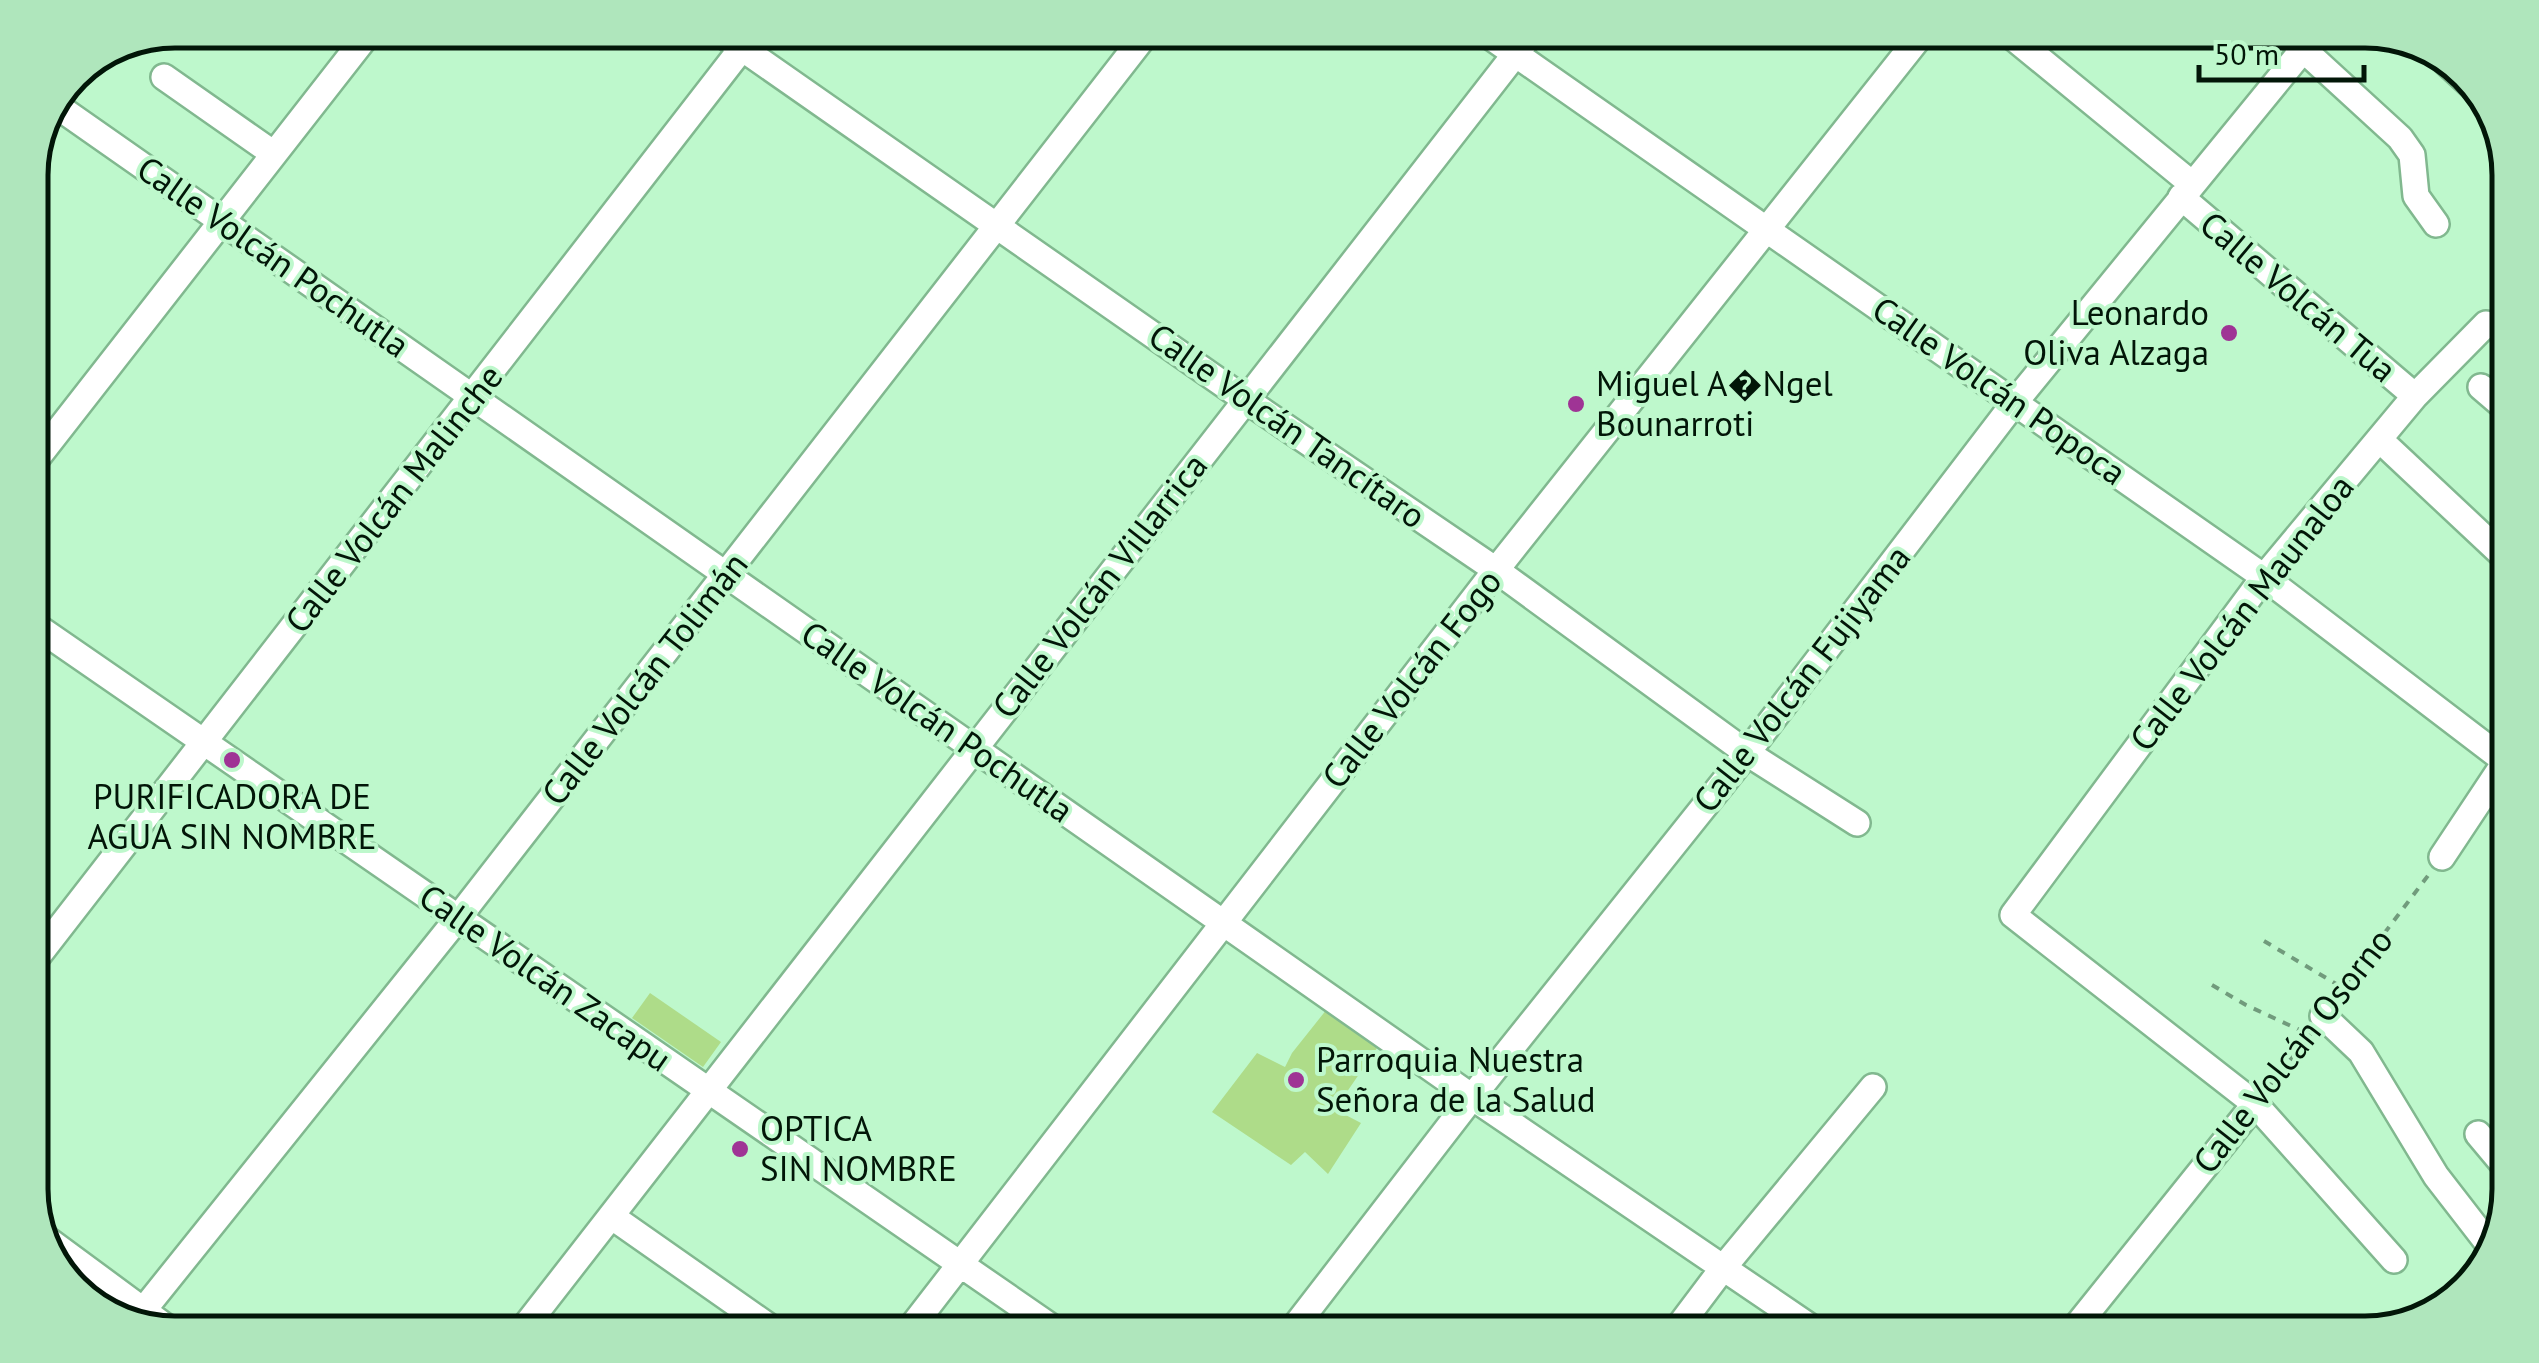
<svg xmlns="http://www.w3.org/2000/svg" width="2539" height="1363" font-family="'PT Sans',sans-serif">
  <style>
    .building { fill: #aedc89 }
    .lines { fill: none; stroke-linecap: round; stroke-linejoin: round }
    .minor-casing { stroke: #81b88f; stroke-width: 30 }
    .path { stroke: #719b7c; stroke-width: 4; stroke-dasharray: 8 8; stroke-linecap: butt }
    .minor { stroke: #fff; stroke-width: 25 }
    .poi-dot { fill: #9f3495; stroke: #bef8cc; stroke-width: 4 }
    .labels { text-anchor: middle; stroke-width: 8; stroke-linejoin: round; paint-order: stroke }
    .street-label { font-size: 35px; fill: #021608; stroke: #bef8cc }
    .poi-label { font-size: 35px; fill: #021608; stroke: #bef8cc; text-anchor: start }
    .rim { fill: none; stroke: #021608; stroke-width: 5 }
  </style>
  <rect width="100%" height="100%" fill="#bef8cc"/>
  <path class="building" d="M 650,993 L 721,1042 L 703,1067 L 632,1018 Z
    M 1327,1009 L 1377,1048 L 1340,1102 L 1338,1111 L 1361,1123 L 1328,1174 L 1305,1152 L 1291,1165 L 1212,1112 L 1257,1053 L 1285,1067 L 1292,1053 Z"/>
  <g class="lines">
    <defs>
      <path id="minor" d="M 716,30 L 1246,400 L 1496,570 L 1747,753 L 1857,823
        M 1481,30 L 2264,577 L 2509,764
        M 2004,30 L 2192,184
        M 2282,30 L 2400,138 L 2412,155 L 2416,196 L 2436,224
        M 2427,45 L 2487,100
        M 164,77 L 274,154
        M 57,106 L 1472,1097 L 1819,1333
        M 2181,197 L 2415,396
        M 2481,387 L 2509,411
        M 2380,440 L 2509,561
        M 30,467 L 371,30
        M 30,622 L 1060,1333
        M 2442,857 L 2509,756
        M 30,966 L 756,30
        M 2323,1016 L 2361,1052 L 2436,1176 L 2494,1251
        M 2478,1134 L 2509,1171
        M 611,1216 L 778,1333
        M 44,1237 L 174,1333
        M 2394,1260 L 2255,1104 L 2013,915 L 2264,577 L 2415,396 L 2486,324
        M 133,1323 L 458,918 L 1149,30
        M 520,1333 L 1534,30
        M 907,1333 L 1496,570 L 1925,30
        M 1290,1333 L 1472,1097 L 1747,753 L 2015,402 L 2319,30
        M 1674,1333 L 1723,1268 L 1873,1087
        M 2071,1333 L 2255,1104"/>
    </defs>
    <use href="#minor" class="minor-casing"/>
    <path class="path" d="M 2264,941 L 2343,988
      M 2212,985 L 2246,1005 L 2306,1033
      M 2336,997 L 2430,873
      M 2270,1085 L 2311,1034"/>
    <use href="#minor" class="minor"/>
  </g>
  <g class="poi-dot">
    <circle cx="2229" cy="333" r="10"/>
    <circle cx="1576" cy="404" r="10"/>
    <circle cx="232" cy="760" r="10"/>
    <circle cx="1296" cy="1080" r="10"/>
    <circle cx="740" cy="1149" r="10"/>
  </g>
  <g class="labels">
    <g class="street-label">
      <text transform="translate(273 257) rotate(35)" y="12">Calle Volcán Pochutla</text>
      <text transform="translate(2298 297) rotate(40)" y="12">Calle Volcán Tua</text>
      <text transform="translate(1999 391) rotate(35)" y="12">Calle Volcán Popoca</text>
      <text transform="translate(1287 426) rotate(35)" y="12">Calle Volcán Tancítaro</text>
      <text transform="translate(394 499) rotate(-52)" y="12">Calle Volcán Malinche</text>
      <text transform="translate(1100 586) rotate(-52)" y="12">Calle Volcán Villarrica</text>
      <text transform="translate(2242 613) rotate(-52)" y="12">Calle Volcán Maunaloa</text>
      <text transform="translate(645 679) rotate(-52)" y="12">Calle Volcán Tolimán</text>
      <text transform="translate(1412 679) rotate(-52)" y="12">Calle Volcán Fogo</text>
      <text transform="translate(1802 679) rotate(-52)" y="12">Calle Volcán Fujiyama</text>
      <text transform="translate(937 722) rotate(35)" y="12">Calle Volcán Pochutla</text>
      <text transform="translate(545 978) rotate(35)" y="12">Calle Volcán Zacapu</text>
      <text transform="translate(2293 1051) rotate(-52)" y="12">Calle Volcán Osorno</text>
    </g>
    <g class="poi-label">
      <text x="2209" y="325" text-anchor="end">Leonardo<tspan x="2209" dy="40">Oliva Alzaga</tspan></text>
      <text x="1596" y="396">Miguel A�Ngel<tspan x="1596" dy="40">Bounarroti</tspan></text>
      <text x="232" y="809" text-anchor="middle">PURIFICADORA DE<tspan x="232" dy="40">AGUA SIN NOMBRE</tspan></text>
      <text x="1316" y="1072">Parroquia Nuestra<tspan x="1316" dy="40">Señora de la Salud</tspan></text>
      <text x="760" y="1141">OPTICA<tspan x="760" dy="40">SIN NOMBRE</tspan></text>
    </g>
  </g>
  <path d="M0 0H2539V1363H0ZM175 48H2365A127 127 0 0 1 2492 175V1189A127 127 0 0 1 2365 1316H175A127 127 0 0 1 48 1189V175A127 127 0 0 1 175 48Z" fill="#afe6bc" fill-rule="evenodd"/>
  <path class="rim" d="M175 48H2365A127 127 0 0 1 2492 175V1189A127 127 0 0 1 2365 1316H175A127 127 0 0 1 48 1189V175A127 127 0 0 1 175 48Z"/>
  <path d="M2199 65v15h165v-15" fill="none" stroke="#021608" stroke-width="5"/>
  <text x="2214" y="65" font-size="30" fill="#021608" stroke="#bef8cc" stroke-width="8" paint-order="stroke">50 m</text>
</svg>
